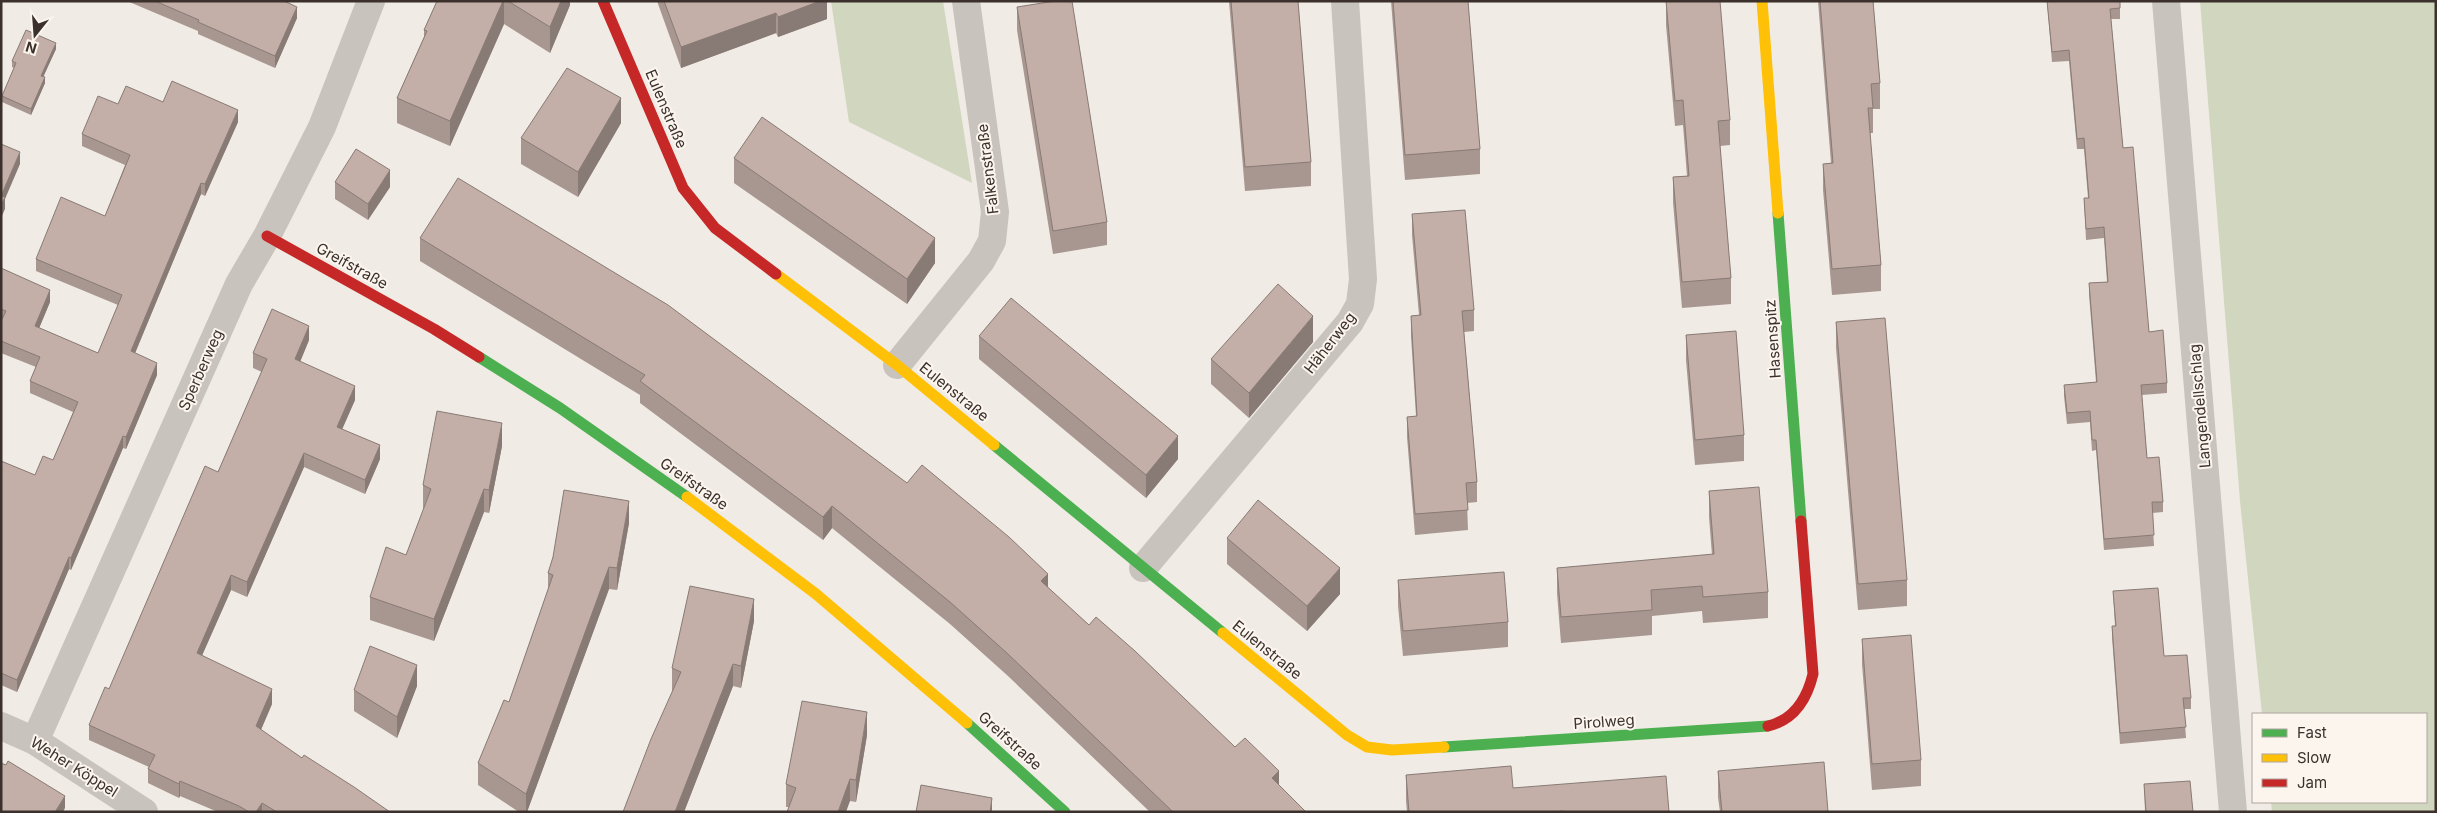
<svg xmlns="http://www.w3.org/2000/svg" width="2437" height="813" font-family="Inter,sans-serif">
  <style>
    .green { fill: #d1d6bf }
    .lines { fill: none; stroke-linecap: round; stroke-linejoin: round }
    .street { stroke: #c9c3be; stroke-width: 28 }
    .fast { stroke: #4caf50; stroke-width: 11 }
    .slow { stroke: #ffc107; stroke-width: 11 }
    .jam { stroke: #c62828; stroke-width: 11 }
    .wall { fill: #a89690 }
    .shaded-wall { fill: #887a75 }
    .building { fill: #c3afa7; stroke: #887a75 }
    .labels { text-anchor: middle; stroke-width: 4; stroke-linejoin: round; paint-order: stroke }
    .street-label { font-size: 15px; fill: #3b302b; stroke: #fbf5ee }
  </style>
  <rect width="100%" height="100%" fill="#f0ebe5"/>
  <path class="green" d="M 831,1 L 943,1 L 972,183 L 849,122 Z
    M 2200,1 L 2436,1 L 2436,812 L 2272,812 L 2271,802 L 2426,802 L 2426,714 L 2262,714 L 2240,501 Z"/>
  <g class="lines">
    <path class="street" d="M 2166,1 L 2233,812
      M 897,365 L 981,261 L 992,241 L 995,212 L 966,1
      M 1143,568 L 1350,322 L 1360,304 L 1363,279 L 1345,1
      M 1,726 L 35,741 L 144,812
      M 35,741 L 239,284 L 267,236 L 322,127 L 371,1"/>
    <path class="fast" d="M 1778,213 L 1801,521
      M 479,357 L 560,408 L 687,497
      M 994,445 L 1223,633
      M 967,723 L 1065,812
      M 1444,747 L 1768,726"/>
    <path class="slow" d="M 1762,1 L 1778,213
      M 776,274 L 897,365 L 994,445
      M 687,497 L 816,594 L 967,723
      M 1223,633 L 1347,735 L 1367,747 L 1392,750 L 1444,747"/>
    <path class="jam" d="M 603,1 L 683,188 L 715,228 L 776,274
      M 267,236 L 434,329 L 479,357
      M 1768,726 C 1794,720 1807,699 1813,674 L 1801,521"/>
  </g>
  <path class="wall" d="M 127,1 L 287,1 L 287,2 L 297,18 L 275,68 L 198,34 L 198,31 Z
    M 437,1 L 570,1 L 570,5 L 550,53 L 504,24 L 450,146 L 397,123 L 397,98 L 424,37 L 424,30 Z
    M 657,1 L 827,1 L 827,19 L 778,37 L 776,33 L 681,68 Z
    M 1229,1 L 1298,1 L 1311,162 L 1311,186 L 1245,191 Z
    M 1391,1 L 1468,1 L 1480,149 L 1480,174 L 1405,180 Z
    M 1666,1 L 1730,120 L 1730,145 L 1720,146 L 1731,278 L 1731,304 L 1682,308 L 1673,202 L 1673,177 L 1687,176 L 1683,125 L 1675,126 L 1666,25 Z
    M 1818,1 L 1873,1 L 1880,83 L 1880,109 L 1873,109 L 1873,133 L 1870,133 L 1881,265 L 1881,291 L 1832,295 L 1823,190 L 1823,164 L 1831,163 Z
    M 2047,1 L 2120,1 L 2120,19 L 2111,19 L 2123,148 L 2149,332 L 2167,383 L 2167,393 L 2142,395 L 2147,458 L 2163,502 L 2163,512 L 2152,513 L 2154,546 L 2104,550 L 2096,450 L 2092,451 L 2090,422 L 2067,424 L 2064,396 L 2064,385 L 2096,382 L 2089,294 L 2089,283 L 2107,282 L 2104,238 L 2086,240 L 2084,198 L 2088,198 L 2084,149 L 2077,149 L 2069,61 L 2052,62 Z
    M 1017,7 L 1107,222 L 1107,245 L 1053,254 L 1017,30 Z
    M 56,49 L 43,76 L 45,83 L 31,115 L 2,102 L 2,96 L 14,68 L 12,67 L 12,61 Z
    M 163,102 L 238,122 L 205,196 L 201,194 L 135,353 L 157,375 L 126,449 L 123,448 L 71,570 L 69,569 L 17,692 L 1,685 L 1,461 L 35,475 L 53,460 L 73,412 L 30,393 L 30,381 L 36,367 L 1,353 L 1,268 L 50,302 L 39,328 L 98,353 L 118,305 L 36,271 L 36,259 L 105,216 L 125,165 L 82,146 L 82,134 L 118,104 Z
    M 621,123 L 578,197 L 521,164 L 521,138 Z
    M 734,158 L 935,263 L 907,304 L 734,183 Z
    M 335,182 L 390,187 L 368,220 L 335,199 Z
    M 1412,214 L 1474,310 L 1474,331 L 1464,332 L 1477,482 L 1477,502 L 1467,503 L 1468,530 L 1415,535 L 1407,437 L 1407,417 L 1416,416 L 1411,336 L 1411,316 L 1419,315 L 1412,235 Z
    M 420,238 L 1048,588 L 1089,625 L 1235,747 L 1279,786 L 1306,812 L 1150,812 L 1008,676 L 950,624 L 832,528 L 823,540 L 640,403 L 640,395 L 420,261 Z
    M 1836,322 L 1907,580 L 1907,606 L 1858,610 L 1836,348 Z
    M 1686,335 L 1744,435 L 1744,461 L 1695,465 L 1686,360 Z
    M 979,336 L 1178,459 L 1146,498 L 979,359 Z
    M 309,340 L 300,362 L 355,400 L 342,429 L 380,459 L 365,494 L 304,467 L 247,597 L 231,590 L 202,655 L 272,704 L 261,730 L 302,758 L 390,812 L 218,812 L 180,796 L 179,798 L 148,783 L 148,769 L 149,767 L 89,740 L 89,725 L 109,689 L 218,472 L 262,372 L 253,368 L 253,353 Z
    M 1313,342 L 1249,418 L 1211,384 L 1211,359 Z
    M 502,446 L 489,513 L 484,512 L 434,641 L 370,620 L 370,597 L 406,555 L 424,508 L 423,508 L 423,485 Z
    M 1709,491 L 1768,592 L 1768,618 L 1703,623 L 1702,611 L 1652,616 L 1652,635 L 1561,643 L 1557,593 L 1557,568 L 1712,555 L 1709,517 Z
    M 629,523 L 617,590 L 609,589 L 527,812 L 519,812 L 478,785 L 478,763 L 509,702 L 548,590 L 548,573 L 553,557 Z
    M 1227,538 L 1340,594 L 1307,631 L 1227,564 Z
    M 1398,580 L 1508,622 L 1508,647 L 1403,656 L 1398,606 Z
    M 2113,591 L 2164,656 L 2191,698 L 2191,709 L 2184,709 L 2186,738 L 2120,744 L 2112,637 L 2112,626 L 2115,626 Z
    M 754,621 L 741,688 L 733,686 L 684,812 L 623,812 L 673,691 L 672,691 L 672,668 Z
    M 1862,639 L 1921,760 L 1921,786 L 1872,790 L 1862,664 Z
    M 417,686 L 397,738 L 354,711 L 354,690 Z
    M 867,735 L 856,802 L 850,801 L 788,807 L 786,807 L 786,784 Z
    M 1718,771 L 1828,812 L 1720,812 L 1718,797 Z
    M 1406,775 L 1513,788 L 1669,812 L 1407,812 L 1406,801 Z
    M 2144,784 L 2193,812 L 2145,812 Z"/>
  <path class="shaded-wall" d="M 503,1 L 504,1 L 504,24 L 450,146 L 450,121 Z
    M 561,1 L 570,1 L 570,5 L 550,53 L 550,27 Z
    M 820,1 L 827,1 L 827,19 L 778,37 L 778,17 Z
    M 297,7 L 297,18 L 275,68 L 275,56 Z
    M 776,13 L 776,33 L 681,68 L 681,47 Z
    M 56,43 L 56,49 L 41,82 L 41,76 Z
    M 45,77 L 45,83 L 31,115 L 31,109 Z
    M 621,98 L 621,123 L 578,197 L 578,172 Z
    M 238,110 L 238,122 L 205,196 L 205,184 Z
    M 20,152 L 20,164 L 5,199 L 5,209 L 1,218 L 1,196 Z
    M 390,170 L 390,187 L 368,220 L 368,204 Z
    M 201,183 L 201,194 L 131,363 L 131,351 Z
    M 935,238 L 935,263 L 907,304 L 907,279 Z
    M 50,290 L 50,302 L 35,338 L 35,326 Z
    M 1313,316 L 1313,342 L 1249,418 L 1249,393 Z
    M 309,326 L 309,340 L 295,374 L 295,359 Z
    M 157,363 L 157,375 L 126,449 L 126,437 Z
    M 355,386 L 355,400 L 337,441 L 337,427 Z
    M 502,423 L 502,446 L 489,513 L 489,490 Z
    M 123,436 L 123,448 L 71,570 L 71,558 Z
    M 1178,436 L 1178,459 L 1146,498 L 1146,475 Z
    M 380,445 L 380,459 L 365,494 L 365,480 Z
    M 304,453 L 304,467 L 247,597 L 247,582 Z
    M 484,489 L 484,512 L 434,641 L 434,619 Z
    M 629,501 L 629,523 L 617,590 L 617,568 Z
    M 832,506 L 832,528 L 823,540 L 823,517 Z
    M 69,557 L 69,569 L 17,692 L 17,680 Z
    M 609,567 L 609,589 L 527,812 L 526,812 L 526,794 Z
    M 1340,568 L 1340,594 L 1307,631 L 1307,606 Z
    M 1048,574 L 1048,596 L 1041,581 Z
    M 231,575 L 231,590 L 197,667 L 197,653 Z
    M 754,599 L 754,621 L 741,688 L 741,666 Z
    M 733,664 L 733,686 L 684,812 L 675,812 Z
    M 417,665 L 417,686 L 397,738 L 397,717 Z
    M 272,689 L 272,704 L 256,741 L 256,726 Z
    M 867,712 L 867,735 L 856,802 L 856,780 Z
    M 1279,771 L 1279,793 L 1272,778 Z
    M 850,779 L 850,801 L 846,812 L 838,812 Z
    M 180,781 L 180,796 L 179,798 L 179,784 Z
    M 65,796 L 65,808 L 63,812 L 55,812 Z
    M 992,798 L 992,812 L 990,812 Z
    M 262,803 L 262,812 L 256,812 Z"/>
  <path class="building" d="M 155,1 L 284,1 L 297,7 L 275,56 L 198,22 L 199,20 Z
    M 437,1 L 503,1 L 450,121 L 397,98 L 427,31 L 424,30 Z
    M 508,1 L 561,1 L 550,27 Z
    M 664,1 L 820,1 L 778,17 L 776,13 L 681,47 Z
    M 1055,1 L 1072,1 L 1107,222 L 1053,231 L 1017,7 Z
    M 1231,1 L 1298,1 L 1311,162 L 1245,167 Z
    M 1393,1 L 1468,1 L 1480,149 L 1405,155 Z
    M 1666,1 L 1720,1 L 1730,120 L 1718,121 L 1731,278 L 1682,282 L 1673,177 L 1689,176 L 1683,100 L 1675,101 Z
    M 1820,1 L 1873,1 L 1880,83 L 1871,84 L 1873,108 L 1868,108 L 1881,265 L 1832,269 L 1823,164 L 1833,163 Z
    M 2047,1 L 2120,1 L 2120,8 L 2110,9 L 2123,148 L 2133,147 L 2149,332 L 2163,330 L 2167,383 L 2141,385 L 2147,458 L 2159,457 L 2163,502 L 2152,502 L 2154,535 L 2104,539 L 2096,440 L 2092,440 L 2090,411 L 2067,413 L 2064,385 L 2097,382 L 2089,283 L 2108,282 L 2104,227 L 2086,229 L 2084,198 L 2089,198 L 2084,138 L 2077,139 L 2069,50 L 2052,52 Z
    M 26,30 L 56,43 L 41,76 L 45,77 L 31,109 L 2,96 L 16,63 L 12,61 Z
    M 567,68 L 621,98 L 578,172 L 521,138 Z
    M 172,81 L 238,110 L 205,184 L 201,183 L 131,351 L 157,363 L 126,437 L 123,436 L 71,558 L 69,557 L 17,680 L 1,673 L 1,461 L 35,475 L 43,456 L 53,460 L 78,402 L 30,381 L 40,357 L 1,341 L 1,321 L 6,311 L 1,309 L 1,268 L 50,290 L 35,326 L 98,353 L 122,295 L 36,259 L 61,197 L 105,216 L 130,155 L 82,134 L 98,96 L 118,104 L 126,86 L 163,102 Z
    M 762,117 L 935,238 L 907,279 L 734,158 Z
    M 1,144 L 20,152 L 1,196 L 5,197 L 1,206 Z
    M 356,149 L 390,170 L 368,204 L 335,182 Z
    M 458,178 L 668,305 L 907,483 L 922,465 L 1009,537 L 1048,574 L 1041,581 L 1089,625 L 1096,617 L 1135,651 L 1235,747 L 1245,738 L 1279,771 L 1272,778 L 1306,812 L 1171,812 L 1172,811 L 1008,654 L 950,602 L 832,506 L 823,517 L 640,381 L 645,375 L 420,238 Z
    M 1465,210 L 1474,310 L 1462,311 L 1477,482 L 1466,483 L 1468,510 L 1415,514 L 1407,417 L 1417,416 L 1411,316 L 1421,315 L 1412,214 Z
    M 1278,284 L 1313,316 L 1249,393 L 1211,359 Z
    M 1011,298 L 1178,436 L 1146,475 L 979,336 Z
    M 272,309 L 309,326 L 295,359 L 355,386 L 337,427 L 380,445 L 365,480 L 304,453 L 247,582 L 231,575 L 197,653 L 272,689 L 256,726 L 302,758 L 304,755 L 354,787 L 390,812 L 277,812 L 262,803 L 256,812 L 249,812 L 239,806 L 180,781 L 179,784 L 148,769 L 155,755 L 89,725 L 105,687 L 109,689 L 205,466 L 218,472 L 267,359 L 253,353 Z
    M 1885,318 L 1907,580 L 1858,584 L 1836,322 Z
    M 1736,331 L 1744,435 L 1695,440 L 1686,335 Z
    M 437,411 L 502,423 L 489,490 L 484,489 L 434,619 L 370,597 L 386,547 L 406,555 L 431,489 L 423,485 Z
    M 1759,487 L 1768,592 L 1703,597 L 1702,586 L 1651,590 L 1652,610 L 1561,617 L 1557,568 L 1714,554 L 1709,491 Z
    M 564,490 L 629,501 L 617,568 L 609,567 L 526,794 L 478,763 L 504,700 L 509,702 L 553,575 L 548,573 L 553,557 Z
    M 1258,500 L 1340,568 L 1307,606 L 1227,538 Z
    M 1504,572 L 1508,622 L 1403,631 L 1398,580 Z
    M 690,586 L 754,599 L 741,666 L 733,664 L 675,812 L 623,812 L 651,739 L 681,672 L 672,668 Z
    M 2158,588 L 2164,656 L 2187,655 L 2191,698 L 2183,698 L 2186,727 L 2120,733 L 2112,626 L 2116,626 L 2113,591 Z
    M 1911,635 L 1921,760 L 1872,764 L 1862,639 Z
    M 370,646 L 417,665 L 397,717 L 354,690 Z
    M 802,701 L 867,712 L 856,780 L 850,779 L 838,812 L 787,812 L 796,788 L 786,784 Z
    M 8,761 L 65,796 L 55,812 L 1,812 L 1,763 L 6,765 Z
    M 1824,762 L 1828,812 L 1722,812 L 1718,771 Z
    M 1511,766 L 1513,788 L 1666,776 L 1669,812 L 1563,812 L 1563,811 L 1554,812 L 1409,812 L 1406,775 Z
    M 2190,781 L 2193,812 L 2146,812 L 2144,784 Z
    M 921,785 L 992,798 L 990,812 L 916,812 Z"/>
  <g class="labels">
    <g class="street-label">
      <text transform="translate(666 109) rotate(67)" y="5">Eulenstraße</text>
      <text transform="translate(988 169) rotate(-97)" y="5">Falkenstraße</text>
      <text transform="translate(352 266) rotate(29)" y="5">Greifstraße</text>
      <text transform="translate(1773 339) rotate(-94)" y="5">Hasenspitz</text>
      <text transform="translate(1330 343) rotate(-52)" y="5">Häherweg</text>
      <text transform="translate(201 370) rotate(-66)" y="5">Sperberweg</text>
      <text transform="translate(954 392) rotate(39)" y="5">Eulenstraße</text>
      <text transform="translate(2200 406) rotate(-95)" y="5">Langendellschlag</text>
      <text transform="translate(694 484) rotate(35)" y="5">Greifstraße</text>
      <text transform="translate(1267 650) rotate(39)" y="5">Eulenstraße</text>
      <text transform="translate(1604 722) rotate(-4)" y="5">Pirolweg</text>
      <text transform="translate(1010 741) rotate(42)" y="5">Greifstraße</text>
      <text transform="translate(74 767) rotate(32)" y="5">Weher Köppel</text>
    </g>
  </g>
  <rect width="2437" height="813" fill="none" stroke="#3b302b" stroke-width="5"/>
  <rect x="2252" y="713" width="175" height="90" fill="#fbf5ee" stroke="#aea6a0"/>
  <rect x="2262" y="729" width="25" height="8" fill="#4caf50" stroke="#aea6a0"/>
  <text x="2297" y="738" font-size="15" fill="#3b302b">Fast</text>
  <rect x="2262" y="754" width="25" height="8" fill="#ffc107" stroke="#aea6a0"/>
  <text x="2297" y="763" font-size="15" fill="#3b302b">Slow</text>
  <rect x="2262" y="779" width="25" height="8" fill="#c62828" stroke="#aea6a0"/>
  <text x="2297" y="788" font-size="15" fill="#3b302b">Jam</text>
  <g transform="translate(35 35) rotate(197)" stroke="#fbf5ee" stroke-width="4" paint-order="stroke">
  <path d="M0-4L9 19L0 12L-9 19Z" fill="#3b302b"/>
  <text y="-8" font-size="14" font-weight="bold" text-anchor="middle" fill="#3b302b">N</text>
  </g>
</svg>
